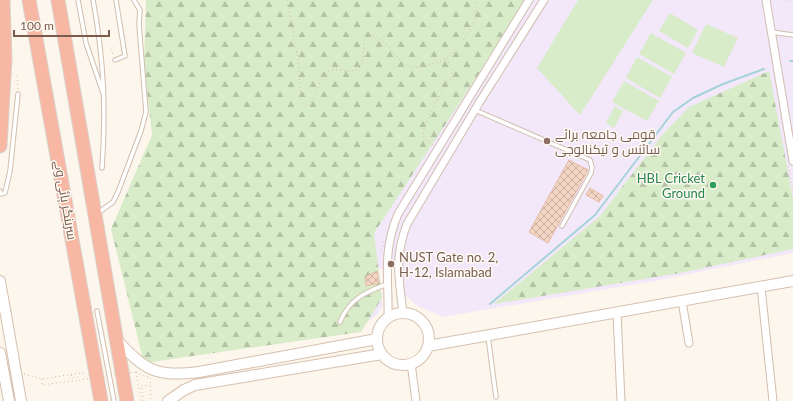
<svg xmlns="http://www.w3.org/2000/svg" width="793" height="401" font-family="Lato,Cairo,sans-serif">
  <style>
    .education { fill: #f3e8fa }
    .green { fill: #d8ecc9 }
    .forest { fill: url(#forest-firs) }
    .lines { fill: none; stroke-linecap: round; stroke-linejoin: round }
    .stream { stroke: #a5d3da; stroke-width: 2 }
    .building { fill: url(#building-cross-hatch); stroke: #e6bba3 }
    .lane-casing { stroke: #d1beb0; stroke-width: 5.5 }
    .street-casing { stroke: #d1beb0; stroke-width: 9 }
    .secondary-casing { stroke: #d6c0b0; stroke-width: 12 }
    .highway-casing { stroke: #dad1cd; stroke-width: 15 }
    .path { stroke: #d9b8a5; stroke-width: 1; stroke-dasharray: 1 3; stroke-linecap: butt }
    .lane { stroke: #fff; stroke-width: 3.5 }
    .street { stroke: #fff; stroke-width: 7 }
    .secondary { stroke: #fff; stroke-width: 10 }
    .highway { stroke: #f7b7a3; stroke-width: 13 }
    .path-bridge { stroke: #d9b8a5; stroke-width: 1; stroke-dasharray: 1 3; stroke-linecap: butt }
    .education-dot { fill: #8d6e63; stroke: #fffaf3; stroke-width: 1.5 }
    .leisure-dot { fill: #2e9e5b; stroke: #fffaf3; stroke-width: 1.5 }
    .labels { text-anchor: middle; stroke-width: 3; stroke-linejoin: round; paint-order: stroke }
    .education-label { font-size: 13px; fill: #785e54; stroke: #fffaf3; text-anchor: start }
    .leisure-label { font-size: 13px; fill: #27864d; stroke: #fffaf3; text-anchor: end }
    .street-label { font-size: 13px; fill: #7a5c4d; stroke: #fffaf3 }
  </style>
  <defs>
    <pattern id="forest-firs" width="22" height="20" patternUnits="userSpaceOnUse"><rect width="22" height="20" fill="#d8ecc9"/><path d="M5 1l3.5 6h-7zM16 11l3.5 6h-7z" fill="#b4c2a5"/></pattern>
    <pattern id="building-cross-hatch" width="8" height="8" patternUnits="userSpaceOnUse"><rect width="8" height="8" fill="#f3d5c3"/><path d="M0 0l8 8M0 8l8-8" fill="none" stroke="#cab0a1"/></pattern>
  </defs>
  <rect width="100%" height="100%" fill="#fdf6ec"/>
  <path class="education" d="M 278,0 L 793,0 L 793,253 L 654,281 L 443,317 L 418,306 L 403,294 L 400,266 L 379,269 L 383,306 L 378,314 L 365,324 Z"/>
  <path class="green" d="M 578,0 L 653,0 L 580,115 L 537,68 Z
    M 670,13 L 698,30 L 688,48 L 659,31 Z
    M 706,24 L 738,38 L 724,67 L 692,53 Z
    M 651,33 L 686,53 L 674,74 L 639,54 Z
    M 637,57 L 672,77 L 660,98 L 626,78 Z
    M 624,81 L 659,101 L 647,121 L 612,102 Z
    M 615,106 L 623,111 L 614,128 L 606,123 Z"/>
  <path class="forest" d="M 145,0 L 525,0 L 476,78 L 374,233 L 382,298 L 361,332 L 144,363 L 111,229 L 152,135 L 144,64 L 146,1 Z
    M 769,71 L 793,198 L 793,249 L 680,273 L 494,304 L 600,216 L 662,135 L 689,107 Z"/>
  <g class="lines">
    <path class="stream" d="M 790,61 L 793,61
      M 490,304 L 595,215 L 673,112 L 693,98 L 723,84 L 764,69"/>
  </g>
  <path class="building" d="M 569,160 L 588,170 L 548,243 L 529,232 Z
    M 590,188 L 603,196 L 599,202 L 586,195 Z
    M 377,271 L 379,283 L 366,286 L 365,277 Z"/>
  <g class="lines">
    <defs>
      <path id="lane" d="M 78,0 L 86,43 L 103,93
        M 93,0 C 104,60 106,108 102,168
        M 771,32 L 793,35
        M 115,60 L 125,56 L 116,0
        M 475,110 L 590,160 L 592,167 L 591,173 L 562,226
        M 0,191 L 0,194 L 5,193 L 10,171 L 18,94
        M 98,213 L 113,202 L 118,192 L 141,131 L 146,112 L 139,24 L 140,10 L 134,0
        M 97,311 L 114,401
        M 340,322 C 349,299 366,292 387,284
        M 488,336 L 496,397"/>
      <path id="street" d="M 766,0 L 793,161
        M 761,287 L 773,401
        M 682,301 L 689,343
        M 403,313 C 399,279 394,258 407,224 L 479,103 L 544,0
        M 617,313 L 621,401
        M 388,318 C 389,278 382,252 398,214 L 529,0
        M 411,363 L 416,401"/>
      <path id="secondary" d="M 0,281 L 21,401
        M377 339a26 26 0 1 1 52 0a26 26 0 1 1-52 0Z
        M 116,339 C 146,371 155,377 199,372 L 377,339
        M 428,346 L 793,281
        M 0,353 L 9,401
        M 168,401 L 184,390 L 195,385 L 382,354"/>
      <path id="highway" d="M 29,0 L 101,401
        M 58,0 L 127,401
        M 0,146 L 5,58 L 3,0"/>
    </defs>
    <use href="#lane" class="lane-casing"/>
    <use href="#street" class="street-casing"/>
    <use href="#secondary" class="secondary-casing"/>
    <use href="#highway" class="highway-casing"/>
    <path class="path" d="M 287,0 L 298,60 L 301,101 L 305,106 L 309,105 C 317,96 318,80 327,72 C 336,65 350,77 360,67 C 365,62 362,44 366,36 C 385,31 394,61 410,67 C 417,70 438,61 447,59 C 461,43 481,23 475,0
      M 786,0 L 793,3
      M 111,49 L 113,55
      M 17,76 L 18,90
      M 433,145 L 425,139 L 423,134 L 424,126 L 445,85 L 453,76 L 453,71 L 447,60
      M 788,166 L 793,190
      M 381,250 L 383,241
      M 136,372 L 141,401
      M 136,372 L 150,378
      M 24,374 L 42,379 L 86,372
      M 71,375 L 72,378 L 78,377 L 79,379
      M 150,378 L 151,401
      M 42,379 L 42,385 L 79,380
      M 144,401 L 141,386 L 150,385"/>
    <use href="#lane" class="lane"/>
    <use href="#street" class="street"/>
    <use href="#secondary" class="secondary"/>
    <use href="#highway" class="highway"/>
    <path class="path-bridge" d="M 79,380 L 136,372"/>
  </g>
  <g class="education-dot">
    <circle cx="547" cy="141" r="4"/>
    <circle cx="391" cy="264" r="4"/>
  </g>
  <circle class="leisure-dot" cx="713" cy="185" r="4"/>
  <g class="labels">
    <g class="education-label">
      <text x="555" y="139">قومی جامعہ برائے<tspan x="555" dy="15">سائنس و ٹیکنالوجی</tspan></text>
      <text x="399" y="262">NUST Gate no. 2,<tspan x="399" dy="15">H-12, Islamabad</tspan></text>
    </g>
    <g class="leisure-label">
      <text x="705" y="183">HBL Cricket<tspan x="705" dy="15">Ground</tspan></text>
    </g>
    <g class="street-label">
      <text transform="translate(66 200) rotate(80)" y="5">سرینگر ہائی وے</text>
    </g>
  </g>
  <path d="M14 30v6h95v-6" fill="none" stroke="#7a5c4d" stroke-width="2"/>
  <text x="20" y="30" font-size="12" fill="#7a5c4d" stroke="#fffaf3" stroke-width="3" paint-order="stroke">100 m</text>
</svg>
